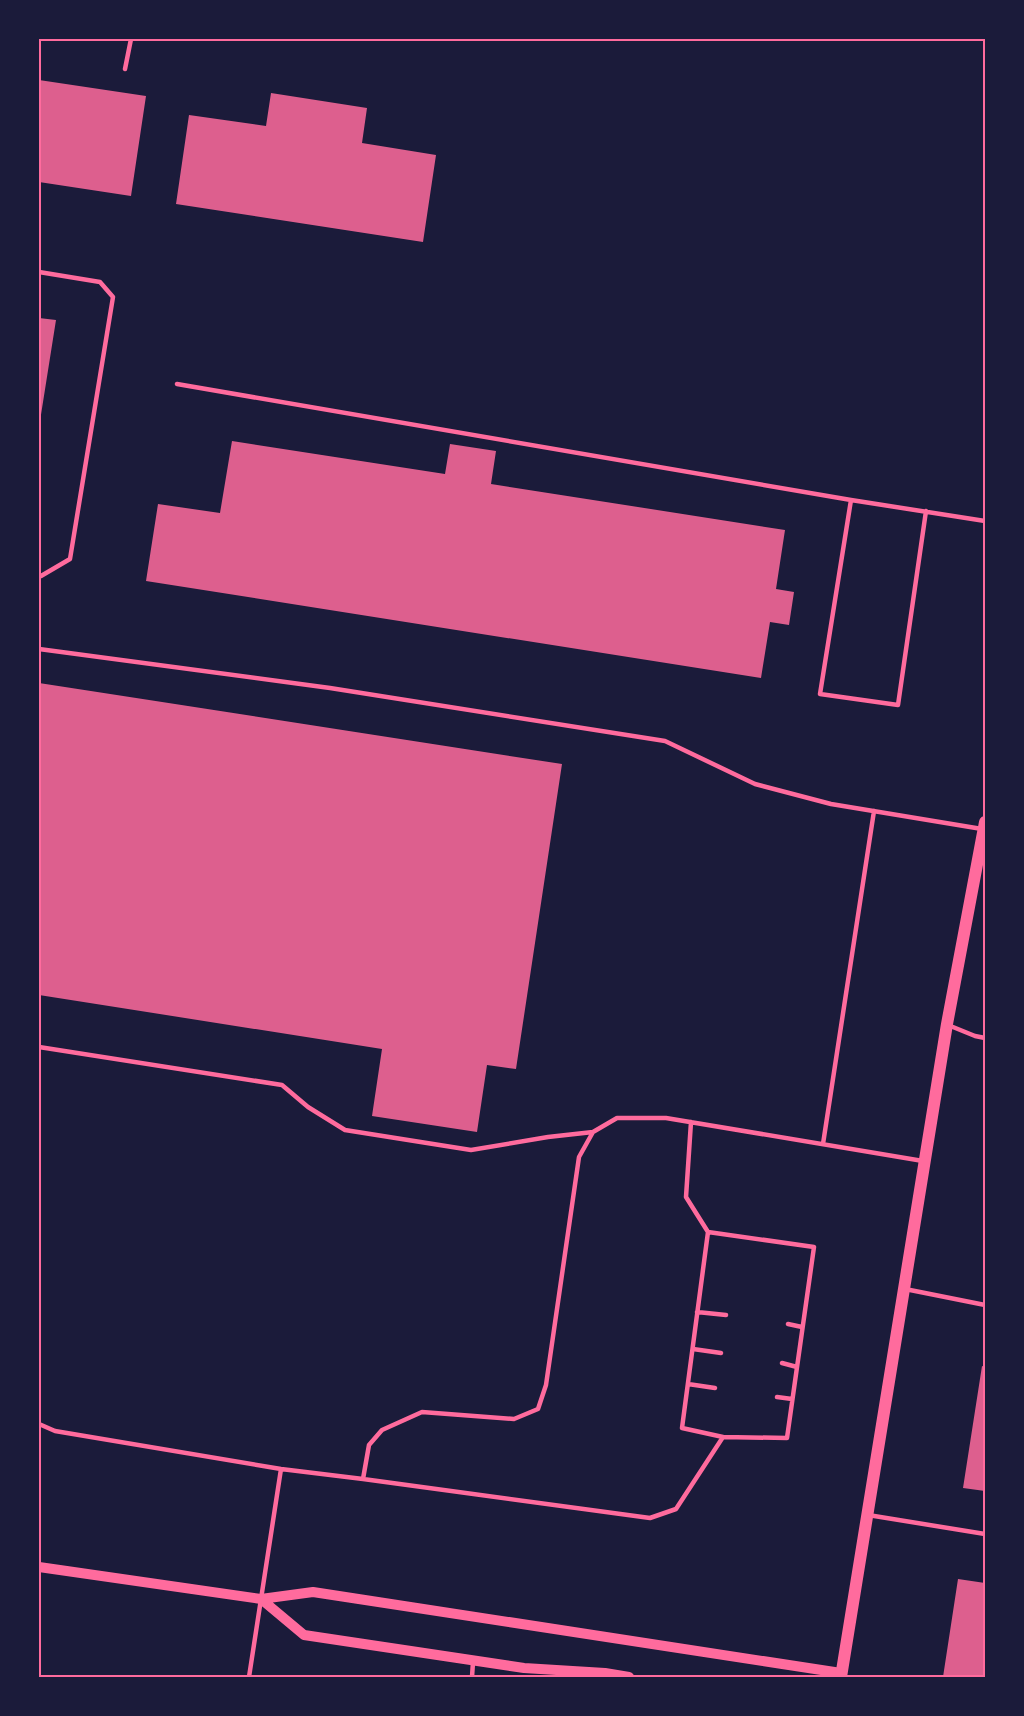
<svg xmlns="http://www.w3.org/2000/svg" width="1024" height="1716" font-family="'Playfair Display',serif">
  <style>
    .building { fill: #dd5f8e }
    .lines { fill: none; stroke-linecap: round; stroke-linejoin: round }
    .service { stroke: #ff6b9d; stroke-width: 4.5 }
    .tertiary { stroke: #ff6b9d; stroke-width: 10 }
    .secondary { stroke: #ff6b9d; stroke-width: 12 }
    .neatline { fill: none; stroke: #ff6b9d; stroke-width: 2 }
  </style>
  <rect width="100%" height="100%" fill="#1b1b3a"/>
  <path class="building" d="M 39,80 L 146,96 L 131,196 L 39,182 Z
    M 271,93 L 367,108 L 362,143 L 436,155 L 423,242 L 176,204 L 189,115 L 266,126 Z
    M 39,318 L 56,320 L 40,421 L 39,421 Z
    M 232,441 L 445,474 L 450,444 L 496,451 L 491,484 L 785,530 L 776,589 L 794,592 L 789,625 L 770,622 L 761,678 L 146,581 L 158,504 L 220,513 Z
    M 39,683 L 562,764 L 516,1069 L 487,1065 L 477,1132 L 372,1116 L 382,1049 L 39,995 Z
    M 982,1366 L 985,1367 L 985,1491 L 963,1488 Z
    M 958,1579 L 985,1583 L 985,1677 L 943,1677 Z"/>
  <g class="lines">
    <path class="service" d="M 125,69 L 131,39
      M 39,272 L 100,282 L 113,297 L 70,559 L 41,576 L 39,576
      M 177,384 L 851,500 L 985,521
      M 851,500 L 820,694 L 898,705 L 926,511
      M 39,649 L 330,688 L 665,741 L 755,784 L 831,804 L 982,829
      M 948,1025 L 975,1036 L 985,1038
      M 39,1047 L 282,1085 L 308,1107 L 345,1130 L 471,1150 L 548,1137 L 593,1132
      M 823,1144 L 874,811
      M 708,1232 L 682,1428 L 723,1437
      M 905,1289 L 985,1305
      M 697,1312 L 726,1315
      M 788,1324 L 802,1327
      M 693,1349 L 721,1353
      M 782,1363 L 797,1367
      M 688,1384 L 715,1388
      M 777,1397 L 792,1399
      M 39,1424 L 55,1431 L 281,1469 L 363,1479 L 369,1445 L 382,1430 L 422,1412 L 514,1419 L 538,1409 L 546,1385 L 579,1157 L 593,1132 L 617,1118 L 666,1118 L 923,1161
      M 363,1479 L 650,1518 L 676,1509 L 723,1437 L 787,1438 L 814,1247 L 708,1232 L 686,1197 L 691,1122
      M 868,1515 L 985,1534
      M 249,1677 L 281,1469
      M 472,1677 L 473,1662"/>
    <path class="tertiary" d="M 39,1567 L 261,1599 L 313,1592 L 841,1673
      M 261,1599 L 304,1635 L 524,1668 L 605,1673 L 629,1677"/>
    <path class="secondary" d="M 841,1677 L 947,1024 L 985,822"/>
  </g>
  <rect width="1024" height="1716" fill="none" stroke="#1b1b3a" stroke-width="81"/>
  <rect x="40" y="40" width="944" height="1636" class="neatline"/>
</svg>
